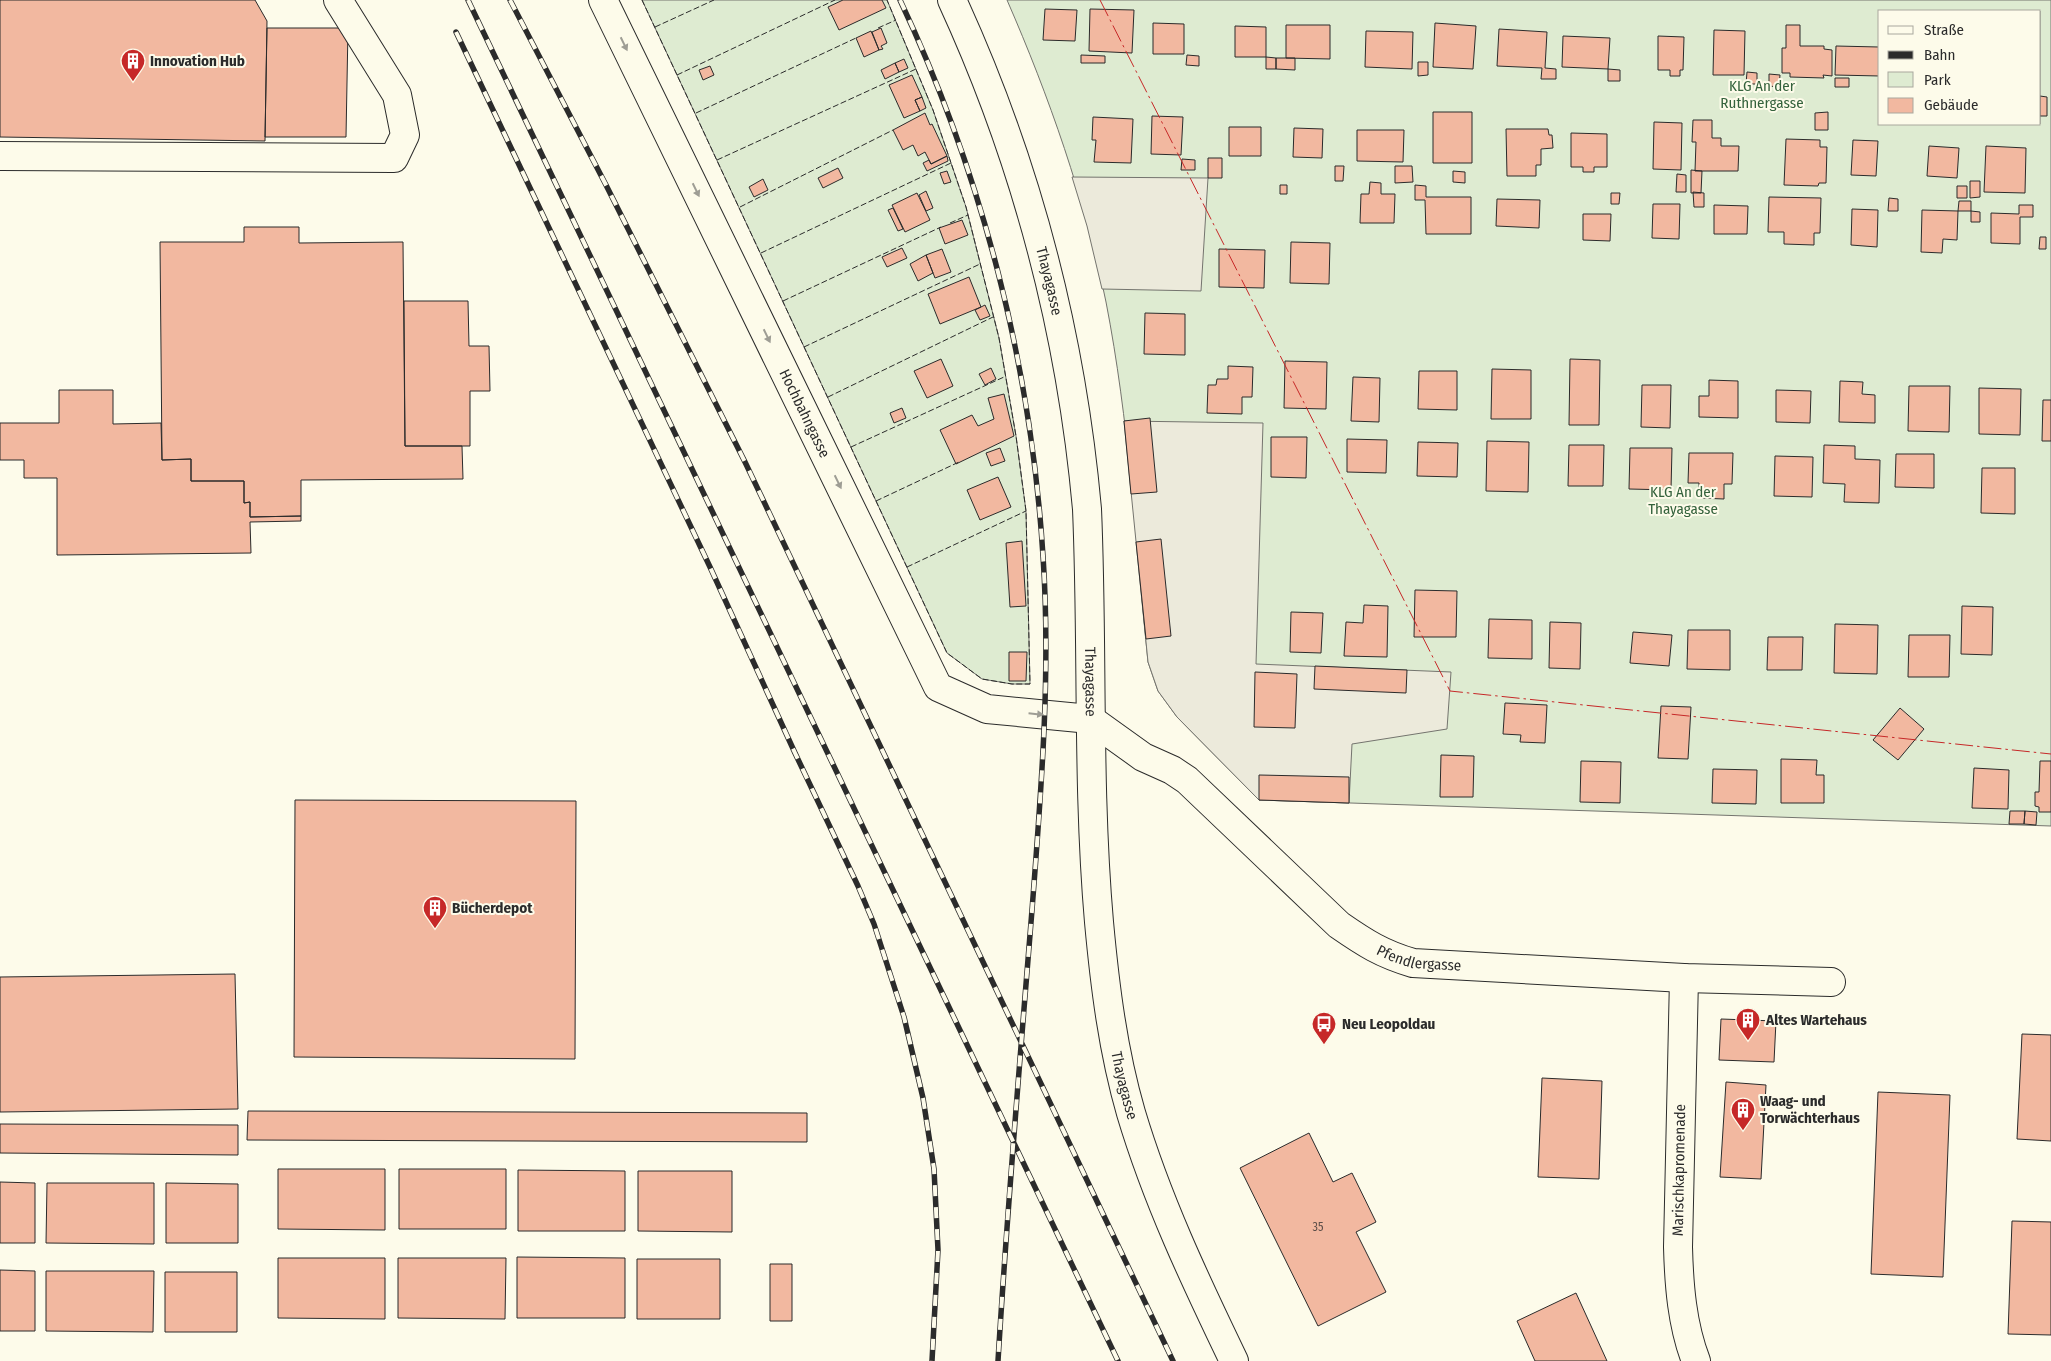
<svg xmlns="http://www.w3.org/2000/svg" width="2051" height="1361" font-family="'Fira Sans Condensed',sans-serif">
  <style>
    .green { fill: #deebd1; stroke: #74746e; fill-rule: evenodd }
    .parking { fill: #eceadb; stroke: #74746e }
    .building { fill: #f2b8a0; stroke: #2b2b2b }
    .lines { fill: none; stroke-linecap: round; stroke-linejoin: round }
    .minor-casing { stroke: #2b2b2b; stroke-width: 30 }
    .minor { stroke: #fdfbea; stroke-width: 28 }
    .rail-casing { stroke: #2b2b2b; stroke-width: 5.5 }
    .rail { stroke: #fdfbea; stroke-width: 4; stroke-dasharray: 11; stroke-linecap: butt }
    .fence { stroke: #2b2b2b; stroke-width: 1; stroke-dasharray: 6 2.5; stroke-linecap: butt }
    .power { stroke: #c62828; stroke-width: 1; stroke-dasharray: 18 4 2.5 4; stroke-linecap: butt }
    .oneway { fill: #9e9d94 }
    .labels { text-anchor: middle; stroke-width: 4; stroke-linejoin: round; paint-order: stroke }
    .number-label { font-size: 12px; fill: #5d4e48 }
    .poi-label { font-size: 15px; font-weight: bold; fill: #2b2b2b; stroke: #fdfbea; text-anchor: start }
    .park-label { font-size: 15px; fill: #34623c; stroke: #fdfbea }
    .street-label { font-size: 15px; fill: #2b2b2b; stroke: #fdfbea }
  </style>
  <rect width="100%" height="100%" fill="#fdfbea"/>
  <path class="green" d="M 642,0 L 887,0 L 933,110 L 966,207 L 999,338 L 1016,436 L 1026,511 L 1030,684 L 1012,684 L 982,679 L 947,653 Z
    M 1007,0 L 2051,0 L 2051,826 L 1259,800 L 1177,717 L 1158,691 L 1148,662 C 1136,542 1129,420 1106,302 C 1085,199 1049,96 1007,0 ZM 1880,11 L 2040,11 L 2040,124 L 1880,124 Z"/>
  <path class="parking" d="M 1072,177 L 1208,178 L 1201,291 L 1102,289 L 1087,226 Z
    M 1124,421 L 1263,423 L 1256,664 L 1451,672 L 1447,729 L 1352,744 L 1349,803 L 1259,800 L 1177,717 L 1158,691 L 1148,662 Z"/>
  <path class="building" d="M 0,0 L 255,0 L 267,21 L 265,141 L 0,137 Z
    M 843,0 L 882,0 L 886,8 L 839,30 L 828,7 Z
    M 1045,9 L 1077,10 L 1075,41 L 1043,40 Z
    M 1090,9 L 1134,10 L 1132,53 L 1089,51 Z
    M 1153,23 L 1184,24 L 1184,54 L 1153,54 Z
    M 1435,23 L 1476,26 L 1473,69 L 1433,67 Z
    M 1286,25 L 1330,25 L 1330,59 L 1286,58 Z
    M 1786,25 L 1800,25 L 1800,46 L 1824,46 L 1824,49 L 1832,50 L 1832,76 L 1823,75 L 1824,78 L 1790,77 L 1790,73 L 1782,73 L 1782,48 L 1786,48 Z
    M 1235,26 L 1266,27 L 1266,57 L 1235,57 Z
    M 267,28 L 348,28 L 346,137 L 265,137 Z
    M 881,28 L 887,43 L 881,46 L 883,49 L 879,50 L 872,32 Z
    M 1499,29 L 1547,32 L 1545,68 L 1556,69 L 1556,79 L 1541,79 L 1542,68 L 1497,66 Z
    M 1714,30 L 1745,31 L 1744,75 L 1713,75 Z
    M 871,31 L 879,50 L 864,57 L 856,38 Z
    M 1366,31 L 1413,32 L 1412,69 L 1365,67 Z
    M 1563,36 L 1610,38 L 1608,69 L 1562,67 Z
    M 1658,36 L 1684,37 L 1683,70 L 1680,70 L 1680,76 L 1670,76 L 1670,70 L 1658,70 Z
    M 1836,46 L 1879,47 L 1880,76 L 1835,75 Z
    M 1081,55 L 1105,56 L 1105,63 L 1081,63 Z
    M 1187,55 L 1199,56 L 1199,66 L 1186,65 Z
    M 1266,57 L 1276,58 L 1276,69 L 1266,69 Z
    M 1276,58 L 1295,58 L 1295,70 L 1276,69 Z
    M 904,59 L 908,68 L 899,72 L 895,63 Z
    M 1418,62 L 1428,62 L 1428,75 L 1418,76 Z
    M 895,63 L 899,72 L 885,79 L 881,70 Z
    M 710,66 L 714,75 L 703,80 L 699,70 Z
    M 1608,69 L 1620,70 L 1620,81 L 1608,81 Z
    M 1747,72 L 1757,73 L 1757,84 L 1746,84 Z
    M 1769,74 L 1780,75 L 1779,87 L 1769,86 Z
    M 912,75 L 922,97 L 915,100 L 920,111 L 904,118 L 889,85 Z
    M 1835,78 L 1849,78 L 1849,87 L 1835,87 Z
    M 2040,96 L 2047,97 L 2047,116 L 2040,116 Z
    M 922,97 L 926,108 L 920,111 L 915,100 Z
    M 1433,112 L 1472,112 L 1472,163 L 1433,163 Z
    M 1828,112 L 1828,130 L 1815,130 L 1815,113 Z
    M 925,113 L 930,125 L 932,124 L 947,156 L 931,164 L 925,152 L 918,156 L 913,145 L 903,150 L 893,130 Z
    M 1152,116 L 1183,117 L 1181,155 L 1151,154 Z
    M 1093,117 L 1133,119 L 1131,163 L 1094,162 L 1096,140 L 1092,140 Z
    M 1693,120 L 1712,120 L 1712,138 L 1721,138 L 1721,146 L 1739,146 L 1738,171 L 1695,171 L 1696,142 L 1692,142 Z
    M 1654,122 L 1682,123 L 1681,170 L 1653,169 Z
    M 1229,127 L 1261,127 L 1261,156 L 1229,156 Z
    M 1294,128 L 1323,129 L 1322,158 L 1293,157 Z
    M 1506,129 L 1548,129 L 1549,135 L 1552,135 L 1553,148 L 1541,149 L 1541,165 L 1536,165 L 1536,176 L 1507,176 Z
    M 1357,130 L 1404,130 L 1403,162 L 1357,161 Z
    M 1571,133 L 1607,134 L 1607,167 L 1594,167 L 1594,172 L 1583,172 L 1583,167 L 1571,167 Z
    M 1786,139 L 1820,140 L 1820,147 L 1827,147 L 1826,183 L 1819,183 L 1818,186 L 1784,185 Z
    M 1853,140 L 1878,141 L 1876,176 L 1851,175 Z
    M 1929,146 L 1959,148 L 1957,178 L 1927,176 Z
    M 1986,146 L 2026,148 L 2025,193 L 1984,192 Z
    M 947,156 L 948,161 L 927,171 L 923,163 L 929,160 L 931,164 Z
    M 1208,158 L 1222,158 L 1222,178 L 1208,178 Z
    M 1182,159 L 1195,160 L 1195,170 L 1181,170 Z
    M 1335,166 L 1344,166 L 1343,181 L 1335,181 Z
    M 1395,166 L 1412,166 L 1413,182 L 1395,183 Z
    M 838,168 L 843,178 L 823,188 L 818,178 Z
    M 1691,170 L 1702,171 L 1701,193 L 1691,193 Z
    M 947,171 L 951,182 L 944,184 L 940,173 Z
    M 1453,171 L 1465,172 L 1465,183 L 1453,182 Z
    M 1677,174 L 1686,175 L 1686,192 L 1676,192 Z
    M 763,179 L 768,190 L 754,197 L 749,187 Z
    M 1970,181 L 1980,181 L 1980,197 L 1970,198 Z
    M 1370,182 L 1381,183 L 1381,194 L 1395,194 L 1394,223 L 1360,223 L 1361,194 L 1369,194 Z
    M 1280,185 L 1287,185 L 1287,194 L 1280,194 Z
    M 1415,185 L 1426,186 L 1426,197 L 1471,197 L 1471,234 L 1426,234 L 1425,200 L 1415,200 Z
    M 1957,186 L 1967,186 L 1967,198 L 1957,198 Z
    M 926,191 L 933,208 L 926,211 L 919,195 Z
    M 1693,192 L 1704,193 L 1704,207 L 1694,207 Z
    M 917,193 L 930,220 L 905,232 L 892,205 Z
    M 1611,193 L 1620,193 L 1619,204 L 1611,204 Z
    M 1769,197 L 1821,198 L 1820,233 L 1814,233 L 1814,245 L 1784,244 L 1784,232 L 1768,232 Z
    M 1889,198 L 1898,199 L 1898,211 L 1888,211 Z
    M 1497,199 L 1540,200 L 1539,228 L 1496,226 Z
    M 1959,201 L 1971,201 L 1971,211 L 1958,211 Z
    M 1653,204 L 1680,204 L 1679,239 L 1652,238 Z
    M 1714,205 L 1748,206 L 1747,234 L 1714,234 Z
    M 2019,205 L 2033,205 L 2033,217 L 2020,217 L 2020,244 L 1991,243 L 1991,213 L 2019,214 Z
    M 893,208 L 903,229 L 898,231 L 888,210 Z
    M 1852,209 L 1878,210 L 1877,247 L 1851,245 Z
    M 1922,210 L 1958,211 L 1957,240 L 1943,239 L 1942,253 L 1921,252 Z
    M 1971,211 L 1980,212 L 1980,222 L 1971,222 Z
    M 1583,214 L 1611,214 L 1610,241 L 1583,240 Z
    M 962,220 L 968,235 L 945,244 L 939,228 Z
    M 244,227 L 299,227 L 299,243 L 403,242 L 405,446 L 462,446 L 463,479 L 301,480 L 301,516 L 250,517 L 250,502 L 244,503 L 244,481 L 191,481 L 191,459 L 162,460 L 160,242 L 244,242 Z
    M 2040,237 L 2046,237 L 2046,249 L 2039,249 Z
    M 1291,242 L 1330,243 L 1329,284 L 1290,283 Z
    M 902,248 L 907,258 L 887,267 L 882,257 Z
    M 942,249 L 951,272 L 935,278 L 926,255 Z
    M 1219,249 L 1265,250 L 1264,288 L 1219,287 Z
    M 926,255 L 933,273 L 918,281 L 910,264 Z
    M 969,277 L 981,307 L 940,324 L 928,294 Z
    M 404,301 L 468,301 L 469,346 L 489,346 L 490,391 L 470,391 L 470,446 L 405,446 Z
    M 985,305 L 990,316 L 980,320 L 975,310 Z
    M 1145,313 L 1185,314 L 1185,355 L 1144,354 Z
    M 941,359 L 953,386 L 927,398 L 914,371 Z
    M 1570,359 L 1600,360 L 1599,425 L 1569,425 Z
    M 1285,361 L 1327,362 L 1326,409 L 1284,408 Z
    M 1228,366 L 1253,367 L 1252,397 L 1242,397 L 1242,414 L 1207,413 L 1208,385 L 1216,385 L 1217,379 L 1228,379 Z
    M 991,368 L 996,379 L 985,385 L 979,374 Z
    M 1492,369 L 1531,370 L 1531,419 L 1491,419 Z
    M 1419,371 L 1457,371 L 1457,410 L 1418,409 Z
    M 1353,377 L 1380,378 L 1379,422 L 1351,421 Z
    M 1709,380 L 1738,381 L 1738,418 L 1699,417 L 1699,396 L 1709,396 Z
    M 1840,381 L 1863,382 L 1862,394 L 1875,395 L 1875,423 L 1839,422 Z
    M 1642,385 L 1671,385 L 1670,428 L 1641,427 Z
    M 1909,386 L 1950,386 L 1949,432 L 1908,431 Z
    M 1979,388 L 2021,389 L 2020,435 L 1979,434 Z
    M 59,390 L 113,390 L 113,424 L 161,423 L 162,460 L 191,459 L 191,481 L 244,481 L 244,503 L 250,502 L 250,517 L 301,516 L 301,521 L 250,522 L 251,553 L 57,555 L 57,478 L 24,478 L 24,460 L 0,460 L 0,423 L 59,423 Z
    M 1776,390 L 1811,391 L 1810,423 L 1776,422 Z
    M 1004,394 L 1014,436 L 956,464 L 940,430 L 972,415 L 978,426 L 994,419 L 988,398 Z
    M 2043,400 L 2051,400 L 2051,441 L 2042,441 Z
    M 902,408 L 906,418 L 894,423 L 890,413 Z
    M 1150,418 L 1157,492 L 1131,494 L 1124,421 Z
    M 1271,437 L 1307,437 L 1306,478 L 1271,477 Z
    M 1347,439 L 1387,440 L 1386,473 L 1347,472 Z
    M 1487,441 L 1529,442 L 1528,492 L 1486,491 Z
    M 1418,442 L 1458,443 L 1457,477 L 1417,476 Z
    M 1569,445 L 1604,445 L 1603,486 L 1568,486 Z
    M 1824,445 L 1855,446 L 1855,459 L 1880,460 L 1879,503 L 1844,502 L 1845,484 L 1823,483 Z
    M 1000,448 L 1005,461 L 991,466 L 986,453 Z
    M 1630,448 L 1672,448 L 1671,490 L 1629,489 Z
    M 1689,453 L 1733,453 L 1732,484 L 1724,484 L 1724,499 L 1699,498 L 1699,483 L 1688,483 Z
    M 1896,454 L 1934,454 L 1934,488 L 1895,487 Z
    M 1775,456 L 1813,457 L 1812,497 L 1774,496 Z
    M 1982,468 L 2015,468 L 2015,514 L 1981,513 Z
    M 998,477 L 1011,507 L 980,520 L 967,490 Z
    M 1161,539 L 1171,636 L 1146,639 L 1136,542 Z
    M 1022,541 L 1026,606 L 1010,607 L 1006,543 Z
    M 1415,590 L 1457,591 L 1456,637 L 1414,637 Z
    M 1364,605 L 1388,606 L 1387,657 L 1344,656 L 1346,622 L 1363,623 Z
    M 1962,606 L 1993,607 L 1992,655 L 1961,654 Z
    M 1291,612 L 1323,613 L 1321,653 L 1290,652 Z
    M 1489,619 L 1532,620 L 1532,659 L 1488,658 Z
    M 1550,622 L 1581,623 L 1580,669 L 1549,668 Z
    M 1835,624 L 1878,625 L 1877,674 L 1834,673 Z
    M 1688,630 L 1730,630 L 1730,670 L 1687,669 Z
    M 1633,632 L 1672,635 L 1669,666 L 1630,663 Z
    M 1909,635 L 1950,635 L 1949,677 L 1908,677 Z
    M 1768,637 L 1803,637 L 1802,670 L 1767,670 Z
    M 1009,652 L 1027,652 L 1026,681 L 1009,681 Z
    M 1315,666 L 1407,670 L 1406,693 L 1314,689 Z
    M 1255,672 L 1297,674 L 1295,728 L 1254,727 Z
    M 1505,703 L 1547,705 L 1545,743 L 1520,742 L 1521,735 L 1503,734 Z
    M 1661,706 L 1691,707 L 1688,759 L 1658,758 Z
    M 1900,708 L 1924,729 L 1898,760 L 1873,740 Z
    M 1441,755 L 1474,756 L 1473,797 L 1440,797 Z
    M 1781,759 L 1817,760 L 1816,775 L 1824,775 L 1824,803 L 1781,803 Z
    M 1581,761 L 1621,762 L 1620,803 L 1580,802 Z
    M 2040,761 L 2051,761 L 2051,812 L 2039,812 L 2039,807 L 2035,806 L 2035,792 L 2039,792 Z
    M 1974,768 L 2009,770 L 2008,809 L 1972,808 Z
    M 1713,769 L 1757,770 L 1756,804 L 1712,803 Z
    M 1259,775 L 1349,777 L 1349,803 L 1259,800 Z
    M 295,800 L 576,801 L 575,1059 L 294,1057 Z
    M 2010,811 L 2025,811 L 2024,824 L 2009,824 Z
    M 2025,811 L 2037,812 L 2036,825 L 2024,824 Z
    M 235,974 L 238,1109 L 0,1112 L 0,977 Z
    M 1721,1019 L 1776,1021 L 1774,1062 L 1719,1060 Z
    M 2022,1034 L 2051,1035 L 2051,1141 L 2017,1139 Z
    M 1542,1078 L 1602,1081 L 1599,1179 L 1538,1177 Z
    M 1726,1082 L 1766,1085 L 1761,1179 L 1720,1177 Z
    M 1878,1092 L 1950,1095 L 1943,1277 L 1871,1274 Z
    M 248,1111 L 807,1113 L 807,1142 L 247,1140 Z
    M 0,1124 L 238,1125 L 238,1155 L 0,1153 Z
    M 1309,1133 L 1333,1182 L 1352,1173 L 1376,1222 L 1356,1232 L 1386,1292 L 1318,1326 L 1240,1168 Z
    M 278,1169 L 385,1169 L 385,1230 L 278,1229 Z
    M 399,1169 L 506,1169 L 506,1229 L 399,1229 Z
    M 518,1170 L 625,1171 L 625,1231 L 518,1231 Z
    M 638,1171 L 732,1171 L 732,1232 L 638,1231 Z
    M 0,1182 L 35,1183 L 35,1243 L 0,1243 Z
    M 47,1183 L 154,1183 L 154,1244 L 46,1243 Z
    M 166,1183 L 238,1184 L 238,1243 L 166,1243 Z
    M 2012,1221 L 2051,1222 L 2051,1335 L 2008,1334 Z
    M 517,1257 L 625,1258 L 625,1318 L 517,1318 Z
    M 278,1258 L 385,1258 L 385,1319 L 278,1318 Z
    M 398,1258 L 506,1258 L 505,1319 L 398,1318 Z
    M 637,1259 L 720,1259 L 720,1319 L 637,1319 Z
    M 770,1264 L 792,1264 L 792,1321 L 770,1321 Z
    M 0,1270 L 35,1271 L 35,1331 L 0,1331 Z
    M 46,1271 L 154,1271 L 153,1332 L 46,1331 Z
    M 165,1272 L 237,1272 L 237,1332 L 165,1332 Z
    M 1576,1293 L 1607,1361 L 1535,1361 L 1517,1321 Z"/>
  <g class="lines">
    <defs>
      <g id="minor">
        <path id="s1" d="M 603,0 L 938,687 L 987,709 L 1090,719"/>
        <path id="s2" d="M 952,0 C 1026,161 1071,332 1087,509 C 1093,647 1087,785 1099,922 C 1105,987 1113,1051 1131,1113 C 1157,1200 1195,1280 1234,1361"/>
        <path d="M 0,156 L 394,158 L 405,135 L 397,95 L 338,0"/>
        <path id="s3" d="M 1090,719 L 1143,757 L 1172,770 L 1187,780 L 1339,925 C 1365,943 1382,954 1413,963 L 1684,978 L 1831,982"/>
        <path d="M 1684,978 L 1678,1247 C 1679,1285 1682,1325 1696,1361"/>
      </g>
    </defs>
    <use href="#minor" class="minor-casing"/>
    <use href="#minor" class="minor"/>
    <defs>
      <path id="rail" d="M 468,0 L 1118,1361
        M 510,0 L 606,185 L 745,462 L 1173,1361
        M 900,0 C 982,174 1031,364 1043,556 C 1051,674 1041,792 1032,910 C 1020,1060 1007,1211 998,1361
        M 456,32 L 710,567 L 795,753 L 858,886 L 874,924 L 904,1017 L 923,1098 L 934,1169 L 938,1250 L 932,1361"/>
    </defs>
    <use href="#rail" class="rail-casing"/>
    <use href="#rail" class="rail"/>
    <path class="fence" d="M 642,0 L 947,653 L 982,679 L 1012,684 L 1030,684 L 1026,511 L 1016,436 L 999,338 L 966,207 L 933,110 L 887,0
      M 655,27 L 714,0
      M 878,28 L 896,20
      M 677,75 L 835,0
      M 696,113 L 856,38
      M 717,160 L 916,69
      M 740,207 L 893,130
      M 950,223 L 968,215
      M 761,253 L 951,163
      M 783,301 L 941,227
      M 804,347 L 980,264
      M 828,397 L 993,317
      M 851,447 L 1004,377
      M 876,501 L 959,462
      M 907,567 L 1026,511"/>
    <path class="power" d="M 1100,0 L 1450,691 L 2051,754"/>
  </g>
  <defs><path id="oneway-solid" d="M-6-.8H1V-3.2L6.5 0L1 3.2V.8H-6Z" transform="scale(1.25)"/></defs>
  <g class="oneway">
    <use href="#oneway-solid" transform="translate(624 44) rotate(64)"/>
    <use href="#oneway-solid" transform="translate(696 190) rotate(64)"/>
    <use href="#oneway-solid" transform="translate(767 336) rotate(64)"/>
    <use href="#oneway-solid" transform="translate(838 482) rotate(64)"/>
    <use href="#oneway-solid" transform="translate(1036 714) rotate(6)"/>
  </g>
  <defs>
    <symbol id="building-pin" viewBox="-11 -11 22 30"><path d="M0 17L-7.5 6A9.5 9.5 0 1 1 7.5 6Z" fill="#c62828" stroke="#fdfbea"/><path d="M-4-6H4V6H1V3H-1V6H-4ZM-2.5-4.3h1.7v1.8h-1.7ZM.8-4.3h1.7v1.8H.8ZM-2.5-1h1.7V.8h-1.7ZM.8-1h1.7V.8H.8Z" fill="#fff"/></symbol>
    <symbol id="bus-pin" viewBox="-11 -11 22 30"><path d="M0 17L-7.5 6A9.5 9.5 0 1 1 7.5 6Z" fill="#c62828" stroke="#fdfbea"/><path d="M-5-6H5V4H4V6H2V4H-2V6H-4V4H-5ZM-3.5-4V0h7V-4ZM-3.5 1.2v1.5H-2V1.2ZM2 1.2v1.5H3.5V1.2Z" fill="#fff"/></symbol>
  </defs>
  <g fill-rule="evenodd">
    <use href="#building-pin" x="119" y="47" width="28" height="38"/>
    <use href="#building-pin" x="421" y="894" width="28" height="38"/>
    <use href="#building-pin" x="1734" y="1006" width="28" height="38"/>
    <use href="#bus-pin" x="1310" y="1010" width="28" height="38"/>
    <use href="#building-pin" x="1729" y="1096" width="28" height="38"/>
  </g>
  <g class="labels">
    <g class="number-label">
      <text x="1318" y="1231">35</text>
    </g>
    <g class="poi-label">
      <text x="150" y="66">Innovation Hub</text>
      <text x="452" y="913">Bücherdepot</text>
      <text x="1766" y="1025">Altes Wartehaus</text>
      <text x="1342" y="1029">Neu Leopoldau</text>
      <text x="1760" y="1106">Waag- und<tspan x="1760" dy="17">Torwächterhaus</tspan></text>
    </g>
    <g class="park-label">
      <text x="1762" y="91">KLG An der<tspan x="1762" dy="17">Ruthnergasse</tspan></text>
      <text x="1683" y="497">KLG An der<tspan x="1683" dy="17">Thayagasse</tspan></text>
    </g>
    <g class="street-label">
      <text dy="5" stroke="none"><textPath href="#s2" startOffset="298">Thayagasse</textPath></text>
      <text dy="5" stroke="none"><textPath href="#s1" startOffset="460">Hochbahngasse</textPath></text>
      <text dy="5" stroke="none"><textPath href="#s2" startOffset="702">Thayagasse</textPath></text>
      <text dy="5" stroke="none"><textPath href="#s3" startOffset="414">Pfendlergasse</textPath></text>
      <text dy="5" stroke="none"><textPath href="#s2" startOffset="1108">Thayagasse</textPath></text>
      <text transform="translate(1679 1170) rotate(-89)" y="5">Marischkapromenade</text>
    </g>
  </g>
  <rect x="1878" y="10" width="162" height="115" fill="#fdfbea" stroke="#a9a89e"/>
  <rect x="1888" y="26" width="25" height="8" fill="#fdfbea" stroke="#a9a89e"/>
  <text x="1924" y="35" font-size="15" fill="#2b2b2b">Straße</text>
  <rect x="1888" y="51" width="25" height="8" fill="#2b2b2b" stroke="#a9a89e"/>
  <text x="1924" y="60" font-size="15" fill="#2b2b2b">Bahn</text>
  <rect x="1888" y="72" width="25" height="15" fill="#deebd1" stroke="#a9a89e"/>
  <text x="1924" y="85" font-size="15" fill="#2b2b2b">Park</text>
  <rect x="1888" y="98" width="25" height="15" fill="#f2b8a0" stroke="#a9a89e"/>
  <text x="1924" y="110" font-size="15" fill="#2b2b2b">Gebäude</text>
</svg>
